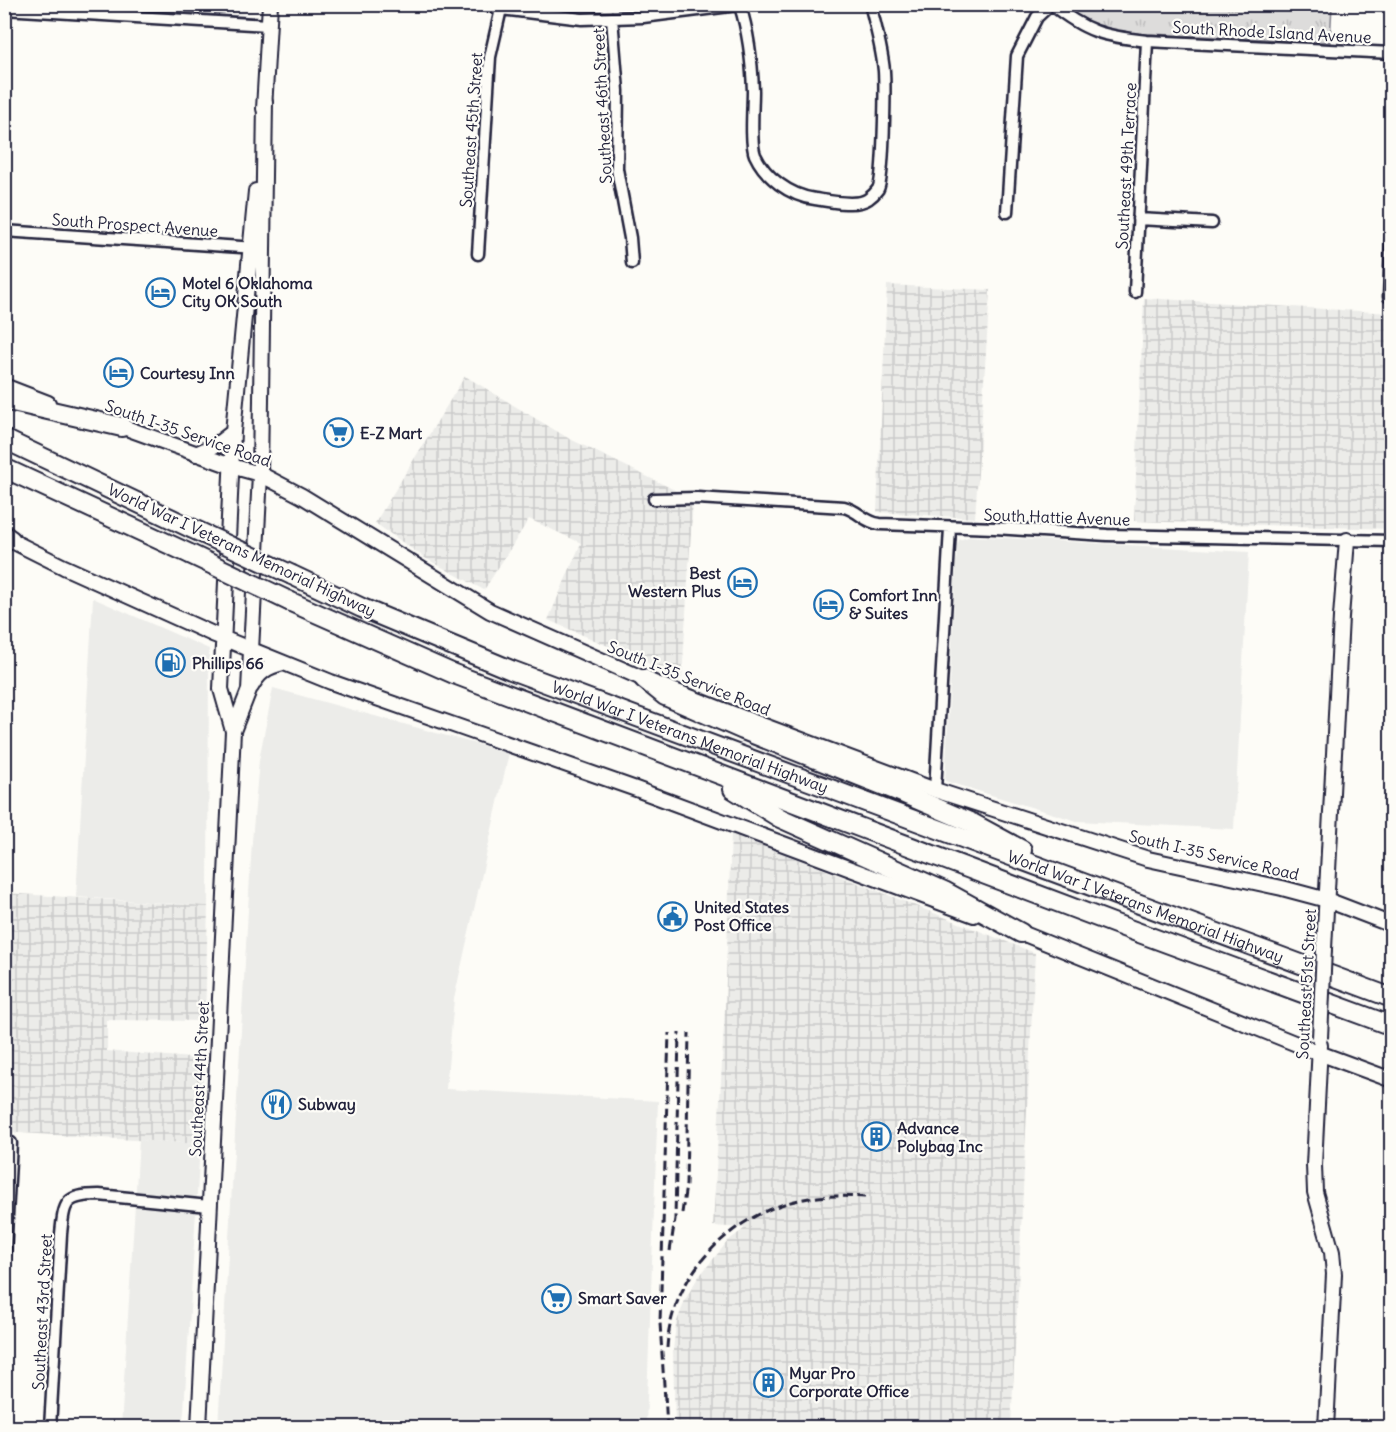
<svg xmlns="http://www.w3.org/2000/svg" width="1396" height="1432" font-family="Delius,sans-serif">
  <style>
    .built { fill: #ecece9 }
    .industrial { fill: url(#industrial-grid) }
    .park { fill: url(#park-tufts); stroke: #807f8b; stroke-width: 1.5 }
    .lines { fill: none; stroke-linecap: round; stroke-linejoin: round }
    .street-casing { stroke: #22223b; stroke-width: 15 }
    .secondary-casing { stroke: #22223b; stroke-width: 18 }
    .highway-casing { stroke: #22223b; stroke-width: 22 }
    .street { stroke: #fdfcf7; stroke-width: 10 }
    .secondary { stroke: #fdfcf7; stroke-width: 14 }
    .highway { stroke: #fdfcf7; stroke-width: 18 }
    .rail { stroke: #22223b; stroke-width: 3; stroke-dasharray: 9 4.5; stroke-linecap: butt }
    .secondary-bridge-casing { stroke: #22223b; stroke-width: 18; stroke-linecap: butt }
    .highway-bridge-casing { stroke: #22223b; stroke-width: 22; stroke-linecap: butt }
    .secondary-bridge { stroke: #fdfcf7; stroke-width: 14 }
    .highway-bridge { stroke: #fdfcf7; stroke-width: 18 }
    .labels { text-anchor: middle; stroke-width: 4.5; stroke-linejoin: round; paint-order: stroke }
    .street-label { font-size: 16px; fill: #22223b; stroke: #fdfcf7 }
    .poi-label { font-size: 16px; font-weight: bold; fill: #22223b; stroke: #fdfcf7; text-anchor: start }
  </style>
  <defs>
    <pattern id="industrial-grid" width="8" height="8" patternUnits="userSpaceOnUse" patternTransform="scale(1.5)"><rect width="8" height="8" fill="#ecece9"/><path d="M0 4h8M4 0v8" fill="none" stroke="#cacac9"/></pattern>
    <pattern id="park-tufts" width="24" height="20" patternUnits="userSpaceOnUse" patternTransform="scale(1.5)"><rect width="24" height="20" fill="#dddcdb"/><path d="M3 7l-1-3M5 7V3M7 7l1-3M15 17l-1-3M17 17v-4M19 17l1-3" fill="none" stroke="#bdbcbd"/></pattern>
  </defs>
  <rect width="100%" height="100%" fill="#fdfcf7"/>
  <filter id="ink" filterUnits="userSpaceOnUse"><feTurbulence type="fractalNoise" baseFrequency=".0167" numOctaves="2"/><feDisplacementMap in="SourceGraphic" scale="12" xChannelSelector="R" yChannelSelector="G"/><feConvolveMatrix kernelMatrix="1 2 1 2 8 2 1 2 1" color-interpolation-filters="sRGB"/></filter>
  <g filter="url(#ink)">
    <path class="built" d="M 971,536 L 1249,552 L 1234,829 L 1077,821 L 945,781 L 957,546 L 959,540 Z
      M 93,598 L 209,649 L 208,906 L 76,897 Z
      M 273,688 L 509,753 L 454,999 L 446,1089 L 658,1101 L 646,1427 L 218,1427 L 252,841 L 259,760 Z
      M 139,1140 L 200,1144 L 184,1411 L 182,1425 L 178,1428 L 121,1428 Z"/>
    <path class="industrial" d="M 887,285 L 990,290 L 975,518 L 877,512 Z
      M 1144,298 L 1391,313 L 1391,529 L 1134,521 Z
      M 465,376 L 568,438 L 693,499 L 682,678 L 548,620 L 581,543 L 529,519 L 484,590 L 425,558 L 375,523 Z
      M 731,833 L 1035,953 L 1011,1427 L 675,1427 L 673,1351 L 676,1324 L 685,1300 L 697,1279 L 728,1241 L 745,1228 L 713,1226 L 725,1008 Z
      M 4,893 L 208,906 L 205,1021 L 107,1020 L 107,1051 L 204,1059 L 200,1144 L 5,1132 Z"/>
    <path class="park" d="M 1064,5 L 1332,5 L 1330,42 L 1127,33 C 1106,28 1079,23 1064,5 Z"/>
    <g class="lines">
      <defs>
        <path id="street" d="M 485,4 L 501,9 L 582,19 L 643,17 L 746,4
          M 1051,4 C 1086,32 1103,36 1147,41 L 1392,53
          M 740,6 C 749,34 752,62 753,91 C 753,106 750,143 755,155 C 765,177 790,196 815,199 C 828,201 857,207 868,199 C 871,197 876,192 878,189 C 884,179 885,87 884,71 C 882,49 876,27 870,4
          M 4,9 L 269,25
          M 612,18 L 618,91 L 617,169 L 630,238 L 632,263
          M 1007,212 L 1017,56 L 1037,17 L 1051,4
          M 1138,219 L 1212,223
          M 4,231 L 256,248
          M 478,254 L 490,57 L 501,9
          M 1135,292 L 1147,41
          M 1389,297 L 1392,219
          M 654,499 L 697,498 L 844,507 C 859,511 864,522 880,524 L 995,528 L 1107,535 L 1392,541
          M 935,790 L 950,528
          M 4,1142 L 11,1143 L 4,1270
          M 50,1428 L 61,1234 C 64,1202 65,1195 99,1195 L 209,1206"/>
        <path id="secondary" d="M 264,109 L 270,4
          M 4,386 L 48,403
          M 115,424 L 231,466 L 260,474 L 302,496 L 490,611 L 644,679 L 746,719 L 935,790 L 1148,859 L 1282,888 L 1327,900 L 1392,925
          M 196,454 L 216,445 L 233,432
          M 4,537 L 64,567 L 215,635 L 331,682 L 636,789 L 974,915
          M 251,687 C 259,672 267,667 283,663
          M 233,731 L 221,689 L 233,432 L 256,191
          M 1012,929 L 1319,1053 L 1392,1080
          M 1324,949 L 1341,617 L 1347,540
          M 1320,1045 L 1314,1165 L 1315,1192 L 1332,1252 L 1334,1274 L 1326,1428
          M 199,1428 L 233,731 L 249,690 L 260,474 L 265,101"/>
        <g id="highway">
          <path d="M 4,400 L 122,427"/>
          <path d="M 4,439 L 191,528"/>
          <path d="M 4,468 L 190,554"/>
          <path d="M 4,535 L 11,540"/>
          <path id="s1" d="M 292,575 L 362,608 L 511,670 L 1392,998"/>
          <path d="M 291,602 L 454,674 L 1126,928 L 1392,1026"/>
          <path d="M 644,679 L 665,696 L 743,730 L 902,793 L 972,823 L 1022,850"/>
          <path d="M 733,789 L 780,818 L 944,891 L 1021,933"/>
        </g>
      </defs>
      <use href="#street" class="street-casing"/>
      <use href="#secondary" class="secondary-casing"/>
      <use href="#highway" class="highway-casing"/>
      <use href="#street" class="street"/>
      <use href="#secondary" class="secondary"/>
      <use href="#highway" class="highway"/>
      <path class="rail" d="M 682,1213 L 686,1185 L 689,1033
        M 670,1251 L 675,1219 L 679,1033
        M 667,1348 C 671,1274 733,1212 804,1199 C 824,1195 845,1196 865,1197
        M 665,1393 L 667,1428
        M 665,1400 L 660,1323 L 669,1033"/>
      <defs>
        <path id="secondary-bridge" d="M 1320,1038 L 1324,949"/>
        <path id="highway-bridge" d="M 191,528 L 292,575
          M 190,554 L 291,602"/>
      </defs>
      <use href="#secondary-bridge" class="secondary-bridge-casing"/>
      <use href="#highway-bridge" class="highway-bridge-casing"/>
      <use href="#secondary-bridge" class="secondary-bridge"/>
      <use href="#highway-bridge" class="highway-bridge"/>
    </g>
  </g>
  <defs>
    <symbol id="hotel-ring" viewBox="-11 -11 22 22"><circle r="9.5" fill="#fdfcf7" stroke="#1f6fb2" stroke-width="1.5"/><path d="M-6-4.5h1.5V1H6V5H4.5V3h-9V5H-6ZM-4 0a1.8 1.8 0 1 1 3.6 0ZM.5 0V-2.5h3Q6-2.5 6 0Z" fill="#1f6fb2"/></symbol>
    <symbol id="supermarket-ring" viewBox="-11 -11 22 22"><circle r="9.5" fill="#fdfcf7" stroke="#1f6fb2" stroke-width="1.5"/><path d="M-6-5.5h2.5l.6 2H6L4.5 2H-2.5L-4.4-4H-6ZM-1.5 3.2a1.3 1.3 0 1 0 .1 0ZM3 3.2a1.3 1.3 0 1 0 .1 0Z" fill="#1f6fb2"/></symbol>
    <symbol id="fuel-ring" viewBox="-11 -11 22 22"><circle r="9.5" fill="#fdfcf7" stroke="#1f6fb2" stroke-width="1.5"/><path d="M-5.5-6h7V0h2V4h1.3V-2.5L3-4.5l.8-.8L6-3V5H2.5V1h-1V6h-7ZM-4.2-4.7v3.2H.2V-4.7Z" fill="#1f6fb2"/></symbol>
    <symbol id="civic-ring" viewBox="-11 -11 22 22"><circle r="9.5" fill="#fdfcf7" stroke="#1f6fb2" stroke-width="1.5"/><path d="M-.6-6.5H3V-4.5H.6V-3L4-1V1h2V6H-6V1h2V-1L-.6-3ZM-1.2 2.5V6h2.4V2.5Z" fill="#1f6fb2"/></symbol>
    <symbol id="restaurant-ring" viewBox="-11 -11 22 22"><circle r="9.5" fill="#fdfcf7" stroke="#1f6fb2" stroke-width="1.5"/><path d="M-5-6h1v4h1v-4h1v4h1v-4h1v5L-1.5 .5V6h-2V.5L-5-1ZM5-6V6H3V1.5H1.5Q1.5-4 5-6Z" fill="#1f6fb2"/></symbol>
    <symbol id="building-ring" viewBox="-11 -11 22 22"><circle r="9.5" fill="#fdfcf7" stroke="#1f6fb2" stroke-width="1.5"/><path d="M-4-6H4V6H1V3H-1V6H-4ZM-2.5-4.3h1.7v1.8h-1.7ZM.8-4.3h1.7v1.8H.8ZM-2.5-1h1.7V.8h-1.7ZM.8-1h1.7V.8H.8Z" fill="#1f6fb2"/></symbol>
  </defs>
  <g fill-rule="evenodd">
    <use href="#hotel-ring" x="144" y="276" width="33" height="33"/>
    <use href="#hotel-ring" x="102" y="356" width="33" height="33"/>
    <use href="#supermarket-ring" x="322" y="416" width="33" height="33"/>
    <use href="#hotel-ring" x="726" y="566" width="33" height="33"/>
    <use href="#hotel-ring" x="812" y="588" width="33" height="33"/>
    <use href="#fuel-ring" x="154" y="646" width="33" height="33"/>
    <use href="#civic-ring" x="656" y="900" width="33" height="33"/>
    <use href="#restaurant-ring" x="260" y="1088" width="33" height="33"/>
    <use href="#building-ring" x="860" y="1120" width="33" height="33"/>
    <use href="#supermarket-ring" x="540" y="1282" width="33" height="33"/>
    <use href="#building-ring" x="752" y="1366" width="33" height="33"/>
  </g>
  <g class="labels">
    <g class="street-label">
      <text transform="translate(1272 32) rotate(3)" y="6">South Rhode Island Avenue</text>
      <text transform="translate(602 106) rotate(-93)" y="6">Southeast 46th Street</text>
      <text transform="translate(471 130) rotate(-86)" y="6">Southeast 45th Street</text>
      <text transform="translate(1126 166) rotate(-87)" y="6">Southeast 49th Terrace</text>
      <text transform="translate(135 225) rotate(4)" y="6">South Prospect Avenue</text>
      <text transform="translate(188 433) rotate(19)" y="6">South I-35 Service Road</text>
      <text transform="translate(1057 517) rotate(2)" y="6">South Hattie Avenue</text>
      <text transform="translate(242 550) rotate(25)" y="6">World War I Veterans Memorial Highway</text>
      <text transform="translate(689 678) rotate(22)" y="6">South I-35 Service Road</text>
      <text dy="6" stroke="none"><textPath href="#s1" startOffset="430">World War I Veterans Memorial Highway</textPath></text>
      <text transform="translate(1214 855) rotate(13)" y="6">South I-35 Service Road</text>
      <text dy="6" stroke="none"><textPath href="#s1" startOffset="916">World War I Veterans Memorial Highway</textPath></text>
      <text transform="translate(1306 984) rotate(-87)" y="6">Southeast 51st Street</text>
      <text transform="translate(199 1079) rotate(-87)" y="6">Southeast 44th Street</text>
      <text transform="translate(42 1312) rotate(-87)" y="6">Southeast 43rd Street</text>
    </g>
    <g class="poi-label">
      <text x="182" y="289">Motel 6 Oklahoma<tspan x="182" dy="18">City OK South</tspan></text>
      <text x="140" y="379">Courtesy Inn</text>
      <text x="360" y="439">E-Z Mart</text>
      <text x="721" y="579" text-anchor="end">Best<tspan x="721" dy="18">Western Plus</tspan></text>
      <text x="849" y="601">Comfort Inn<tspan x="849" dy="18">&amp; Suites</tspan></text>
      <text x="192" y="669">Phillips 66</text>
      <text x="694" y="913">United States<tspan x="694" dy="18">Post Office</tspan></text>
      <text x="298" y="1110">Subway</text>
      <text x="897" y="1134">Advance<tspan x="897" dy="18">Polybag Inc</tspan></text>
      <text x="578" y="1304">Smart Saver</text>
      <text x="789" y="1379">Myar Pro<tspan x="789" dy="18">Corporate Office</tspan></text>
    </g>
  </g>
  <rect width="1396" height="1432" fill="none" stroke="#fdfcf7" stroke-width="24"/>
  <rect x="12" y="12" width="1372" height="1408" fill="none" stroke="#22223b" stroke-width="2" filter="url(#ink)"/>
</svg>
